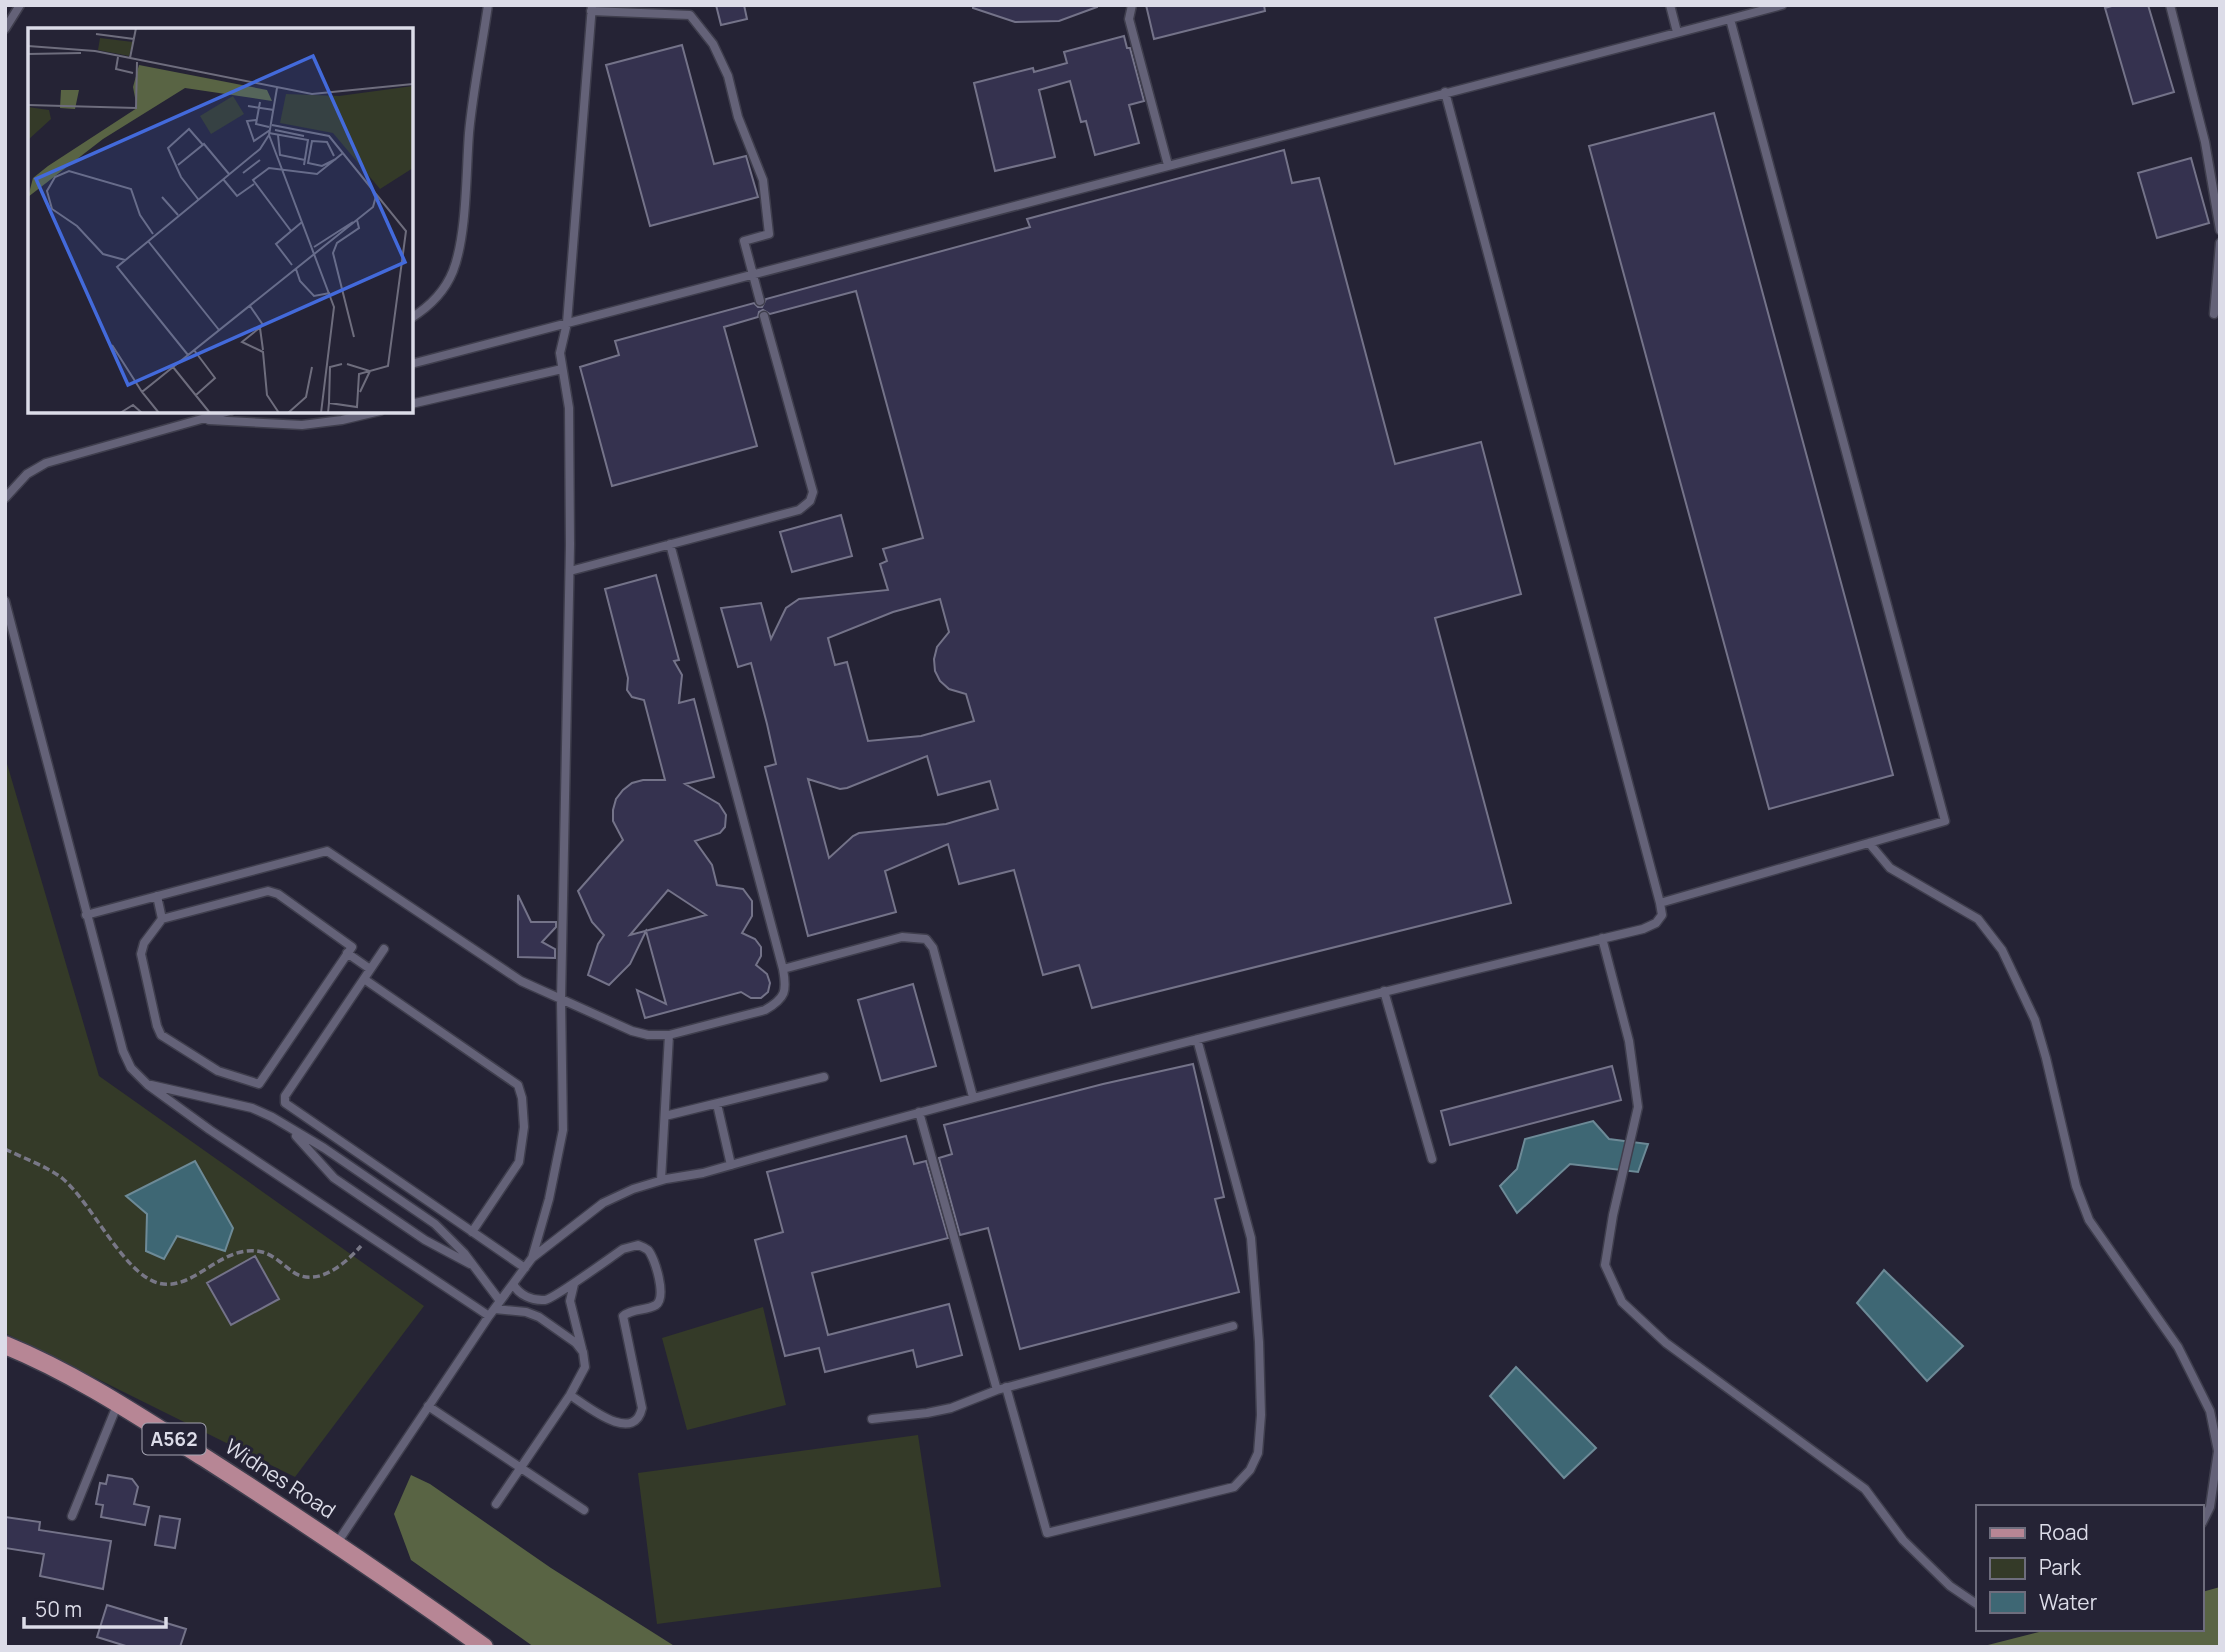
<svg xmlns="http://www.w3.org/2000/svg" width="2225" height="1652" font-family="Manrope,sans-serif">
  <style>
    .green { fill: #343a28 }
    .forest { fill: #596444 }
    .water { fill: #3e6774; stroke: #6d8a97; stroke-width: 2 }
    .building { fill: #35324f; stroke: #747389; stroke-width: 2; fill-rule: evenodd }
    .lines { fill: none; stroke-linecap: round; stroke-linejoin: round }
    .lane-casing { stroke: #3f3e4d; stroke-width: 11 }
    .primary-casing { stroke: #3f3e4d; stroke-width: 21 }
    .path { stroke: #787786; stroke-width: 3.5; stroke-dasharray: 7 3.5; stroke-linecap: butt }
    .lane { stroke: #646278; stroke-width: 8 }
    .primary { stroke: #b78695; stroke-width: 18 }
    .labels { text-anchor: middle; stroke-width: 6; stroke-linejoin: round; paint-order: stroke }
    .shield { fill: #252335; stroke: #a5a4b2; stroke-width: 2 }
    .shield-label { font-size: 19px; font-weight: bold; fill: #dcdce8 }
    .street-label { font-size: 21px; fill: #dcdce8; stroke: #252335 }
    .inset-road { fill: none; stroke: #6e6d7d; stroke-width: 2 }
    .view { fill: #436adb; fill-opacity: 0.15; stroke: #436adb; stroke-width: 3.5 }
    .inset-edge { fill: none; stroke: #dcdce8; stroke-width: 3.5 }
  </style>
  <rect width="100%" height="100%" fill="#252335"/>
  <path class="green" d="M 5,757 L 99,1076 L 424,1306 L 295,1477 L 5,1333 Z
    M 763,1307 L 786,1405 L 687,1430 L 662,1338 Z
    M 918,1435 L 941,1587 L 657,1624 L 638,1473 Z"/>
  <path class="forest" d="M 411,1475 L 430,1484 L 551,1568 L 676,1647 L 534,1647 L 411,1560 L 394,1514 Z
    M 2220,1587 L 2220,1647 L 1980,1647 L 2051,1629 L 2202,1629 L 2202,1592 Z"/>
  <path class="water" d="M 1593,1121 L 1609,1139 L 1648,1144 L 1638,1172 L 1570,1164 L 1517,1213 L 1500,1186 L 1517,1169 L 1525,1139 Z
    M 195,1161 L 233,1228 L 225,1251 L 177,1236 L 164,1259 L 146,1251 L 147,1214 L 126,1196 Z
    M 1884,1270 L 1963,1346 L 1927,1381 L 1857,1303 Z
    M 1516,1367 L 1596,1448 L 1564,1478 L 1490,1396 Z"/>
  <path class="building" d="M 716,5 L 744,5 L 747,19 L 721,25 Z
    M 973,5 L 1097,5 L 1097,7 L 1059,21 L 1015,22 L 973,8 Z
    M 1146,5 L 1264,5 L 1265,11 L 1154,39 Z
    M 2115,5 L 2148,5 L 2174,92 L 2133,104 L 2105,8 Z
    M 1124,36 L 1127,48 L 1130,48 L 1144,101 L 1129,105 L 1139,143 L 1095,155 L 1086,121 L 1081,122 L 1070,81 L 1039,90 L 1055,157 L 995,171 L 974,83 L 1033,68 L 1034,72 L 1067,63 L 1064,52 Z
    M 682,45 L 714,164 L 746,156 L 758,197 L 650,226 L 606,65 Z
    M 1714,113 L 1893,775 L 1769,809 L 1589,146 Z
    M 1284,150 L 1292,183 L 1319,178 L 1395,464 L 1481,442 L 1521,594 L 1435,618 L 1511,903 L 1092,1008 L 1079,965 L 1043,975 L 1014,870 L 959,884 L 948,844 L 885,871 L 896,912 L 808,936 L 765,767 L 776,764 L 767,724 L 751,663 L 738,667 L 721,608 L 761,603 L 771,639 L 786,608 L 799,599 L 888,590 L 880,564 L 887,561 L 883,549 L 923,538 L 856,291 L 770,314 L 763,310 L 759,312 L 758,317 L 724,327 L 757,446 L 612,486 L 580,367 L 619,355 L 615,341 L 754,303 L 758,307 L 762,307 L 766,299 L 1030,227 L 1027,219 ZM 940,599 L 949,632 L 937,647 L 934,659 L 935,671 L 940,681 L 949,689 L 966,694 L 974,721 L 921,736 L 868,741 L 847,662 L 835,665 L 828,638 L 893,612 ZM 927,756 L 938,795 L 990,781 L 998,809 L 946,824 L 859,833 L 853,836 L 829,858 L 808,779 L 840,789 L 847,788 Z
    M 2191,158 L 2209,223 L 2157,238 L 2138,173 Z
    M 841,515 L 852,556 L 792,572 L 780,532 Z
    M 656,575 L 679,660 L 674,661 L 682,675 L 679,703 L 694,699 L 714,777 L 685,784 L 719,804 L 726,815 L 725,827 L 720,833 L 695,841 L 712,865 L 717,885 L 743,889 L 752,901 L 752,916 L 742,933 L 755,939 L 761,947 L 761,956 L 756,965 L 767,974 L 770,983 L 768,992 L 761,998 L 751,998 L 741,992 L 645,1018 L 637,990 L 666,1004 L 646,931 L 630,964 L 609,985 L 588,975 L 598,944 L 604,935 L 592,922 L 578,891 L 623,840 L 613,821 L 613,810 L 616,799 L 623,790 L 632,783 L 643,780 L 665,780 L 644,700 L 632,697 L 627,690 L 628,678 L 605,589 ZM 668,890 L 706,915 L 630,935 Z
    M 518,895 L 531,922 L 556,922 L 556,927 L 542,942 L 555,949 L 555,958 L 518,957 Z
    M 913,984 L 936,1066 L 881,1081 L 858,1000 Z
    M 1193,1064 L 1224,1197 L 1215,1199 L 1239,1292 L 1020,1349 L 988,1228 L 960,1235 L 939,1158 L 952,1154 L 944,1125 L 1103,1084 Z
    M 1612,1066 L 1621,1100 L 1450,1145 L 1441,1111 Z
    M 906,1136 L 914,1164 L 926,1161 L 948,1238 L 812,1273 L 828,1335 L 949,1304 L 962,1355 L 917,1367 L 913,1350 L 825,1372 L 819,1348 L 785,1356 L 755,1240 L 783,1232 L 767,1172 Z
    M 255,1256 L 279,1299 L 231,1325 L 207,1283 Z
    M 108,1475 L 132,1479 L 138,1487 L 134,1504 L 149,1507 L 145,1525 L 101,1517 L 103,1505 L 96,1504 L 100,1483 L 106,1484 Z
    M 160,1516 L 180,1519 L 175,1548 L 155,1545 Z
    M 5,1517 L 40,1522 L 39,1530 L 111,1541 L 103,1589 L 40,1576 L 44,1554 L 5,1548 Z
    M 107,1605 L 186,1629 L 180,1647 L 129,1647 L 97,1637 Z"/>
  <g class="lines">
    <defs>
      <path id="lane" d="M 1132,5 L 1129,19 L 1168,165
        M 1670,5 L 1677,32
        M 2170,5 L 2205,142 L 2220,230
        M 591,11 L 690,15 L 713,44 L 728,76 L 738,117 L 763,180 L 769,234 L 744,241 L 760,301
        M 1730,19 L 1782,5
        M 5,29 L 20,5
        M 1445,92 L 1660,903
        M 2214,314 L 2220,243
        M 411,318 C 429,307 445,291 453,271 C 467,235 466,172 469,133 C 473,90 482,47 488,5
        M 411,404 L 562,369
        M 209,420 L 302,425 L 342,420 L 380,411
        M 5,498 L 27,474 L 46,463 L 230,411
        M 570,571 L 799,510 L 810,501 L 813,492 L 764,316
        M 5,601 L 123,1051 L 131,1068 L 148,1085 L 210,1130 L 489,1316
        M 1869,843 L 1890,868 L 1978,919 L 2002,950 L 2035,1020 L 2046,1058 L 2076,1186 L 2089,1220 L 2178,1347 L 2210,1411 L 2218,1451 L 2210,1507 L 2202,1523
        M 157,896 L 162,919 L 268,891 L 278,894 L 352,947 L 259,1084 L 218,1071 L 161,1035 L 157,1026 L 141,954 L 144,943 L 162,919
        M 86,915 L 327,851 L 521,981 L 632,1031 L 648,1035 L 669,1035 L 765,1010 C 786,998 787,991 783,969 L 670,544
        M 1602,938 L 1629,1041 L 1638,1107 L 1613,1215 L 1605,1265 L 1622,1302 L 1666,1343 L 1865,1489 L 1903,1540 L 1950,1586 L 1978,1605
        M 384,949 L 285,1096 L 285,1103 L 525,1268
        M 347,953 L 370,969
        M 783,969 L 902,937 L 926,939 L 933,948 L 973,1097
        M 364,979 L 518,1085 L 522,1098 L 524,1127 L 519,1162 L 472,1232
        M 1384,991 L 1432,1159
        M 151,1085 L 252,1108 L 272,1117 L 324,1148 L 435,1224 L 464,1253 L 500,1301
        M 717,1104 L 731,1165
        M 919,1112 L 997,1390 L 1233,1326
        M 665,1116 L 824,1077
        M 296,1136 L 334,1178 L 425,1240 L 470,1264
        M 661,1180 L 669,1035
        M 532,1258 L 549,1199 L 563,1130 L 561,1000 L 570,545 L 569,408 L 560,353 L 567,323 L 592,5
        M 513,1284 C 519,1295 532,1301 545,1300 C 554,1299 611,1257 623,1249 L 638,1245 C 641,1246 645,1248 648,1250 C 655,1258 667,1297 656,1305 C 646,1311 633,1308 623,1316 L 642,1408 C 634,1445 587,1406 570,1395
        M 574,1284 L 570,1301 L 582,1349
        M 495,1309 L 526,1312 L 539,1317 L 576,1343 L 583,1352 L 585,1367 L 570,1395 L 496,1504
        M 1006,1387 L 1047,1533 L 1234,1487 L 1250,1470 L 1258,1453 L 1261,1415 L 1259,1342 L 1251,1238 L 1197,1039
        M 428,1406 L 584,1510
        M 872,1419 L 927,1413 L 951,1408 L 997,1390
        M 72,1516 L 118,1403
        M 337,1543 L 489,1316 L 532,1258 L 603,1203 L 633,1189 L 666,1179 L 703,1173 C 1014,1084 1328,1004 1643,929 L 1656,923 L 1662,915 L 1660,903 L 1945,821 L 1730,19 L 411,364"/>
      <path id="primary" d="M 5,1345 C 76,1374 140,1417 205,1458 C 300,1519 392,1581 484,1647"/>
    </defs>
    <use href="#lane" class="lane-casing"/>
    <use href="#primary" class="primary-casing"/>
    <path class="path" d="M 5,1149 C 23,1158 46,1166 62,1178 C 92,1203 123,1273 158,1283 C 194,1293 222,1242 262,1252 C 274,1255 283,1265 293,1272 C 317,1288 345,1264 361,1246"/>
    <use href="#lane" class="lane"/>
    <use href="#primary" class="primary"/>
  </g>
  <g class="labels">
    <rect class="shield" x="142.5" y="1423.5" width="63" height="31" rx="5"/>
    <g class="shield-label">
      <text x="174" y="1446">A562</text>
    </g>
    <g class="street-label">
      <text transform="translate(280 1479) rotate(33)" y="7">Widnes Road</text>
    </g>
  </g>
  <g transform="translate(28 28)">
    <rect width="385" height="385" fill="#252335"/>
    <path d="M 72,10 L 105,14 L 101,28 L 70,22 ZM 385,58 L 385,140 L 352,161 L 305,105 L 252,95 L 258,66 L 311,68 ZM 205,68 L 216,86 L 183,106 L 172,88 ZM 0,79 L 21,82 L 23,91 L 0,112 Z" fill="#343a28"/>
    <path d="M 111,37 L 239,62 L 244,73 L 157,60 L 75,111 L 0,169 L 5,150 L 20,138 L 109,80 L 105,59 ZM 33,62 L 51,62 L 47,81 L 32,80 Z" fill="#596444"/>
    <path class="inset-road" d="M 68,6 L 106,11M 0,18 L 67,23 L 284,66 L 385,56M 0,26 L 53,25M 90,29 L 88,41 L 105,45M 102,30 L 108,0M 249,60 L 241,107 L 232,121 L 89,239 L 160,327 L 345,179 L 348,168M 232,74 L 228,96 L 241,99M 0,77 L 108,80 L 109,34M 220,78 L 246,82M 228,92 L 219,93 L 226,113 L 242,102M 244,97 L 301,108 L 378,203 L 360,338 L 331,346 L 329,379 L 301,375 L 300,385M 247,102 L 276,108M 241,105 L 280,112 L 276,137M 241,107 L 306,279 L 293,385M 250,107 L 252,127 L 277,132M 306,128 L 299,114 L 284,113 L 280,135 L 294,138 L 308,131M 150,137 L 176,116 L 201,146M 215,145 L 232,132M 195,151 L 209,168 L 226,156M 134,169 L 150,187M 170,171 L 153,149 L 140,120 L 161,101 L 175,117M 263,203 L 225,152 L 241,140 L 289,146 L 315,125M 120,213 L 191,302M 286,219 L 325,194M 97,232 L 75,226 L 49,198 L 24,181 L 19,163 L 27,149 L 41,143 L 103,161 L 112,187 L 125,206M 264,237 L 248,216 L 274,194M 268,241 L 272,253 L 286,268 L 302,265M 222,278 L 235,297 L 214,314 L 235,324 L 239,367 L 251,385M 232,300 L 235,322M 326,309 L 305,225 L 309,215 L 331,200 L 329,192M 84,317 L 114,364M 166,322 L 187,350 L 168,367M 319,336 L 342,343 L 332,364M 145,339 L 182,385M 301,375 L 302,339 L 314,336M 92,385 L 105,377 L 114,385M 131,385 L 114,364 L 160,327M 260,385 L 278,369 L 284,339"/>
    <path class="view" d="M 285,28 L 377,234 L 100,357 L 8,151 Z"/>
    <rect width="385" height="385" class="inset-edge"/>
  </g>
  <rect width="2225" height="1652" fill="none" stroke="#dcdce8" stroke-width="14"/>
  <rect x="1976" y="1505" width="228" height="126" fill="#252335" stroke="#6e6d7d" stroke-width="2"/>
  <rect x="1990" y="1528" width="35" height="10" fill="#b78695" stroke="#6e6d7d" stroke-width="2"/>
  <text x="2039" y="1540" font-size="21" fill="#dcdce8">Road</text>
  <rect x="1990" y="1558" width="35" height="21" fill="#343a28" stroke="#6e6d7d" stroke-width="2"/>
  <text x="2039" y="1575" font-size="21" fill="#dcdce8">Park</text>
  <rect x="1990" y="1592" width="35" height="21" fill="#3e6774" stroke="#6e6d7d" stroke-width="2"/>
  <text x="2039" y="1610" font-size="21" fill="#dcdce8">Water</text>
  <path d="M24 1617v10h142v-10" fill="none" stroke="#dcdce8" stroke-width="3.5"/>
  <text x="35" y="1617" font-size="21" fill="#dcdce8" stroke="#252335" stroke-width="5" paint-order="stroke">50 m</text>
</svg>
